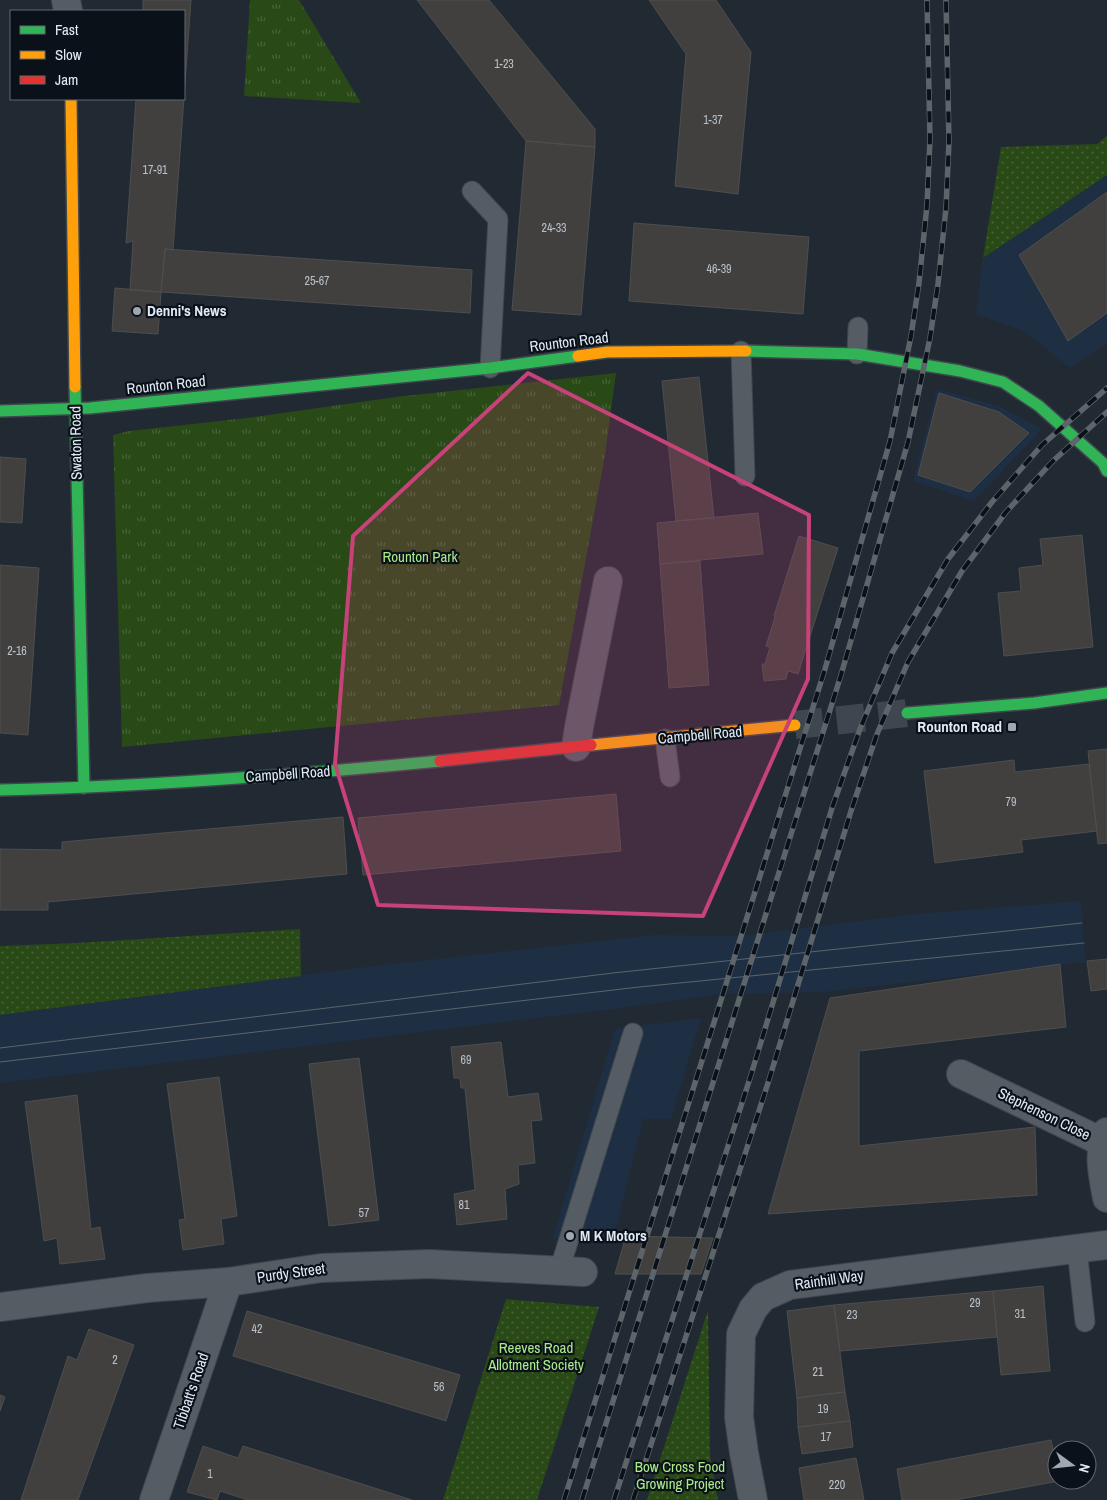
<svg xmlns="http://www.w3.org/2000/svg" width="1107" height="1500" font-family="'Archivo Narrow',sans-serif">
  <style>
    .built { fill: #1e2f44 }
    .grass { fill: url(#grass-dots) }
    .park { fill: url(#park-tufts) }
    .building { fill: #41403e; stroke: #4d4e4f }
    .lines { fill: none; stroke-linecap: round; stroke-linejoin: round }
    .secondary-tunnel { stroke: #3e4750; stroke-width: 28; stroke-dasharray: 28 14; stroke-linecap: butt }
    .lane-casing { stroke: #3f464e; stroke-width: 21 }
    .street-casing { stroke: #3f464e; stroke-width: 30 }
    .fast-casing { stroke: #3f464e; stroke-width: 14 }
    .slow-casing { stroke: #3f464e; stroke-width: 14 }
    .jam-casing { stroke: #3f464e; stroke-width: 14 }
    .lane { stroke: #555c63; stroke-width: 19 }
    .street { stroke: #555c63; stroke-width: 28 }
    .fast { stroke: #30b455; stroke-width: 11 }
    .slow { stroke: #ff9f0a; stroke-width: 11 }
    .jam { stroke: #e5322d; stroke-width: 11 }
    .tram { stroke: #5d646a; stroke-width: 1 }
    .rail-casing { stroke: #5d646a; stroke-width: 5.5 }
    .rail { stroke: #0b1119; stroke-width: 4; stroke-dasharray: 11; stroke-linecap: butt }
    .marked { fill: #c8427a; fill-opacity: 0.2; stroke: #c8427a; stroke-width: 4; stroke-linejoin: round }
    .poi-dot { fill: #9ea7b2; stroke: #0b1119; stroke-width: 2 }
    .labels { text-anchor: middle; stroke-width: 4.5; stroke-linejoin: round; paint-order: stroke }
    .number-label { font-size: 12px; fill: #b9c0c9 }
    .poi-label { font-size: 15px; font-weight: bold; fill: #e1ebf7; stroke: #0b1119; text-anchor: start }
    .street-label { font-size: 15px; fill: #e1ebf7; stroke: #0b1119 }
    .park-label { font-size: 15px; fill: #aaeb88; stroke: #0b1119 }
  </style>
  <defs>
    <pattern id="grass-dots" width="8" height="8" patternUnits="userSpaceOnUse" patternTransform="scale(1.25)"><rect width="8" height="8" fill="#294916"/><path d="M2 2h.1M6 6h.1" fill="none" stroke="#486339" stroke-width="1.8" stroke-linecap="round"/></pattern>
    <pattern id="park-tufts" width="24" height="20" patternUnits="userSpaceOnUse" patternTransform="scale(1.25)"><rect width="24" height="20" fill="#294916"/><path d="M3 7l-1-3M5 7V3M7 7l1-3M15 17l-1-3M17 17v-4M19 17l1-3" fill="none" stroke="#486339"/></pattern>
  </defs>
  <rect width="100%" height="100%" fill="#212a33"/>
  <path class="built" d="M 1107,175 L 1107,343 L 1070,368 L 1024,331 L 976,314 L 983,258 Z
    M 937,389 L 999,406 L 1042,429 L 974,501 L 913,481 Z
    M 1081,901 L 1085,962 L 824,992 L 723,994 L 620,1008 L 0,1083 L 0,1015 L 366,967 L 654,935 L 739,936 L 917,914 Z
    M 701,1018 L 671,1119 L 643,1119 L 614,1236 L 553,1238 L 615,1029 Z"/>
  <path class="grass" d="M 1107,136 L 1107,175 L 983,258 L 1001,147 L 1097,144 Z
    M 300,929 L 301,976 L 0,1015 L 0,946 L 77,943 Z
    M 506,1299 L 599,1307 L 537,1500 L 443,1500 Z
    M 708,1310 L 710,1456 L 718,1500 L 647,1500 Z"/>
  <path class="park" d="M 250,0 L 299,0 L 361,103 L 244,96 Z
    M 616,373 L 605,455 L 559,705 L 122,747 L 113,435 L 129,431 L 247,418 L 396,397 Z"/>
  <path class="building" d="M 143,0 L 191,0 L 173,250 L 165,249 L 161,292 L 130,290 L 133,241 L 126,243 L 136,99 L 184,99 L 184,11 L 143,11 Z
    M 417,0 L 489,0 L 595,129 L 595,147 L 526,141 Z
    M 649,0 L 716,0 L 751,52 L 738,194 L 675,186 L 686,54 Z
    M 526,141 L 595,147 L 581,315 L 512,310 Z
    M 1107,192 L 1107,313 L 1068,341 L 1019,255 Z
    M 634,223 L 809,237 L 803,314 L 629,301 Z
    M 165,249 L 472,270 L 470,313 L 161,292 Z
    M 115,288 L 161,292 L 158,334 L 112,331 Z
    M 699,377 L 714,518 L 676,521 L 662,381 Z
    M 939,393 L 999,412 L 1029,433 L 970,492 L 918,475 Z
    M 0,457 L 26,459 L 22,523 L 0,522 Z
    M 758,513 L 763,554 L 660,564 L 657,523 Z
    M 1082,535 L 1093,647 L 1004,656 L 998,593 L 1021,591 L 1019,568 L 1043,565 L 1040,539 Z
    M 799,536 L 838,548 L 798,674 L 788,671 L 786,679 L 764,681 L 762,664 L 765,664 L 770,647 L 766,646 L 775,617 L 774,616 Z
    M 700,561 L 709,685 L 669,688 L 660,564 Z
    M 0,565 L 39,568 L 28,735 L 0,733 Z
    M 1107,749 L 1107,843 L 1098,844 L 1088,751 Z
    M 1014,760 L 1015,772 L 1089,764 L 1097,831 L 1021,840 L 1023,852 L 935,863 L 924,771 Z
    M 616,794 L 621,851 L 363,875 L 358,818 Z
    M 343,817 L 347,874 L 48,902 L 48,910 L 0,910 L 0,849 L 62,850 L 62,842 Z
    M 1107,959 L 1107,989 L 1091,991 L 1087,961 Z
    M 1060,964 L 1066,1027 L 859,1051 L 859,1146 L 1035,1127 L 1037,1195 L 768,1214 L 830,998 Z
    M 501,1042 L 508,1097 L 538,1093 L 542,1120 L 531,1121 L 535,1163 L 518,1165 L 519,1184 L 505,1189 L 507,1219 L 457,1225 L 454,1194 L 475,1190 L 465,1088 L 461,1088 L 460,1078 L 454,1078 L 451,1047 Z
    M 359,1058 L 379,1220 L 329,1226 L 309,1064 Z
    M 219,1077 L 237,1216 L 221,1219 L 224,1244 L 183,1250 L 179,1220 L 185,1219 L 167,1084 Z
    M 77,1095 L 91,1229 L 100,1227 L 105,1259 L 60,1264 L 57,1238 L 44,1241 L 25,1102 Z
    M 626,1236 L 713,1238 L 701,1274 L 615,1274 Z
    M 1043,1286 L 1050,1371 L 1001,1375 L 993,1291 Z
    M 993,1291 L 997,1337 L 840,1351 L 834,1305 Z
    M 834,1305 L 845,1392 L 797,1398 L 787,1311 Z
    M 247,1311 L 460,1375 L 446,1421 L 233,1356 Z
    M 89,1329 L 134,1345 L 78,1500 L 21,1500 L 68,1356 L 77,1360 Z
    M 845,1392 L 850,1421 L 798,1427 L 797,1398 Z
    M 0,1395 L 5,1397 L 0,1411 Z
    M 850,1421 L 853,1447 L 802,1454 L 798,1427 Z
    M 1051,1440 L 1057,1470 L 1057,1480 L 1059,1481 L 955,1500 L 902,1500 L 897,1469 Z
    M 203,1446 L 238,1458 L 243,1446 L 412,1500 L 248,1500 L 220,1491 L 217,1500 L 187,1492 Z
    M 856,1458 L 864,1500 L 804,1500 L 799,1468 Z"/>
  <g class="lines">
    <path class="secondary-tunnel" d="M 795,725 L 907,713"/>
    <defs>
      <path id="lane" d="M 472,191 L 498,219 L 490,368
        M 741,351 L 745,476
        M 857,354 L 858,327
        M 665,739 L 670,777
        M 1077,1249 L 1085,1322
        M 559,1271 L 633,1033"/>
      <path id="street" d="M 66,0 L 68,11
        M 576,747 L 579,727 L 608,581
        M 961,1074 L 1102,1142
        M 1107,1132 C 1097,1153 1103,1176 1107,1198
        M 0,1307 L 147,1288 L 228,1282 L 321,1268 L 429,1264 L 583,1272
        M 154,1500 L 228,1282
        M 753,1500 L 744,1453 L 739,1417 L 741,1334 L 753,1309 L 763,1297 L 790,1285 L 1107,1245"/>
      <path id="fast" d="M 746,351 L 857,354 L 960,371 L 1003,382 L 1039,406 L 1103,463 L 1107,471
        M 75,387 L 84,788
        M 0,411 L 90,408 L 490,368 L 578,356
        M 907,713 L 1034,703 L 1107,693
        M 0,790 C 147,787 294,775 440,761"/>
      <path id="slow" d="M 71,99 L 75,387
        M 578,356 L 607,352 L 746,351
        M 591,745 L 795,725"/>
      <path id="jam" d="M 440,761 L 591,745"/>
    </defs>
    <use href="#lane" class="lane-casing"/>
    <use href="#street" class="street-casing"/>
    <use href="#fast" class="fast-casing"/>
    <use href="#slow" class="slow-casing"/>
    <use href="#jam" class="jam-casing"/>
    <use href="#lane" class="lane"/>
    <use href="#street" class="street"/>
    <use href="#fast" class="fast"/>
    <use href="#slow" class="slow"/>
    <use href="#jam" class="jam"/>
    <path class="tram" d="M 0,1048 L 613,973 L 1082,923
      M 0,1062 L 639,987 L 1084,943"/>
    <defs>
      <path id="rail" d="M 564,1500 L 825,669 L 890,441 L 911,336 L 919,283 L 927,205 L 930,139 L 927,0
        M 582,1500 L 841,675 L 908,442 L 930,338 L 938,284 L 946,208 L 949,142 L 946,0
        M 614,1500 L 751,1075 L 832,808 L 860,729 L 892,653 L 948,559 L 992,502 L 1042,445 L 1107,388
        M 633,1500 L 768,1083 L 851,811 L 877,734 L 908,662 L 962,571 L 1006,512 L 1053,461 L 1107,412"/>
    </defs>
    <use href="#rail" class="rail-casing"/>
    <use href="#rail" class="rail"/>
  </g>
  <path class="marked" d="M 528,373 L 809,515 L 808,679 L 703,916 L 378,905 L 335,764 L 353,536 Z"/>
  <g class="poi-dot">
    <circle cx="137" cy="311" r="5"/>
    <rect x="1007" y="722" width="10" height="10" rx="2.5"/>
    <circle cx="570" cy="1236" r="5"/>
  </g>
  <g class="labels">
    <g class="number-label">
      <text x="504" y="68">1-23</text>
      <text x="713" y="124">1-37</text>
      <text x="155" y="174">17-91</text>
      <text x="554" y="232">24-33</text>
      <text x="719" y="273">46-39</text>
      <text x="317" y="285">25-67</text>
      <text x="17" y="655">2-16</text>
      <text x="1011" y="806">79</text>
      <text x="466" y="1064">69</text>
      <text x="464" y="1209">81</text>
      <text x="364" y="1217">57</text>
      <text x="975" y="1307">29</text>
      <text x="1020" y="1318">31</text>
      <text x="852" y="1319">23</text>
      <text x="257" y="1333">42</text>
      <text x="115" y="1364">2</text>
      <text x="818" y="1376">21</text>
      <text x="439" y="1391">56</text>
      <text x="823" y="1413">19</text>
      <text x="826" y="1441">17</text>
      <text x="210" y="1478">1</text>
      <text x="837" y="1489">220</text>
    </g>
    <g class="poi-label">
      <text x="147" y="316">Denni's News</text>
      <text x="1002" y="732" text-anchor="end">Rounton Road</text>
      <text x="580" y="1241">M K Motors</text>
    </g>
    <g class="street-label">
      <text transform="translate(569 342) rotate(-7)" y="5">Rounton Road</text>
      <text transform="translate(166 385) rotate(-6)" y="5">Rounton Road</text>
      <text transform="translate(76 443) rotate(-91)" y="5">Swaton Road</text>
      <text transform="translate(700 735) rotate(-5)" y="5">Campbell Road</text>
      <text transform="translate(288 774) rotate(-4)" y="5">Campbell Road</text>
      <text transform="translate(1044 1114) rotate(26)" y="5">Stephenson Close</text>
      <text transform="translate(291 1273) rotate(-8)" y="5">Purdy Street</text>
      <text transform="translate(829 1280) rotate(-8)" y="5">Rainhill Way</text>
      <text transform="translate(191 1391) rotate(-71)" y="5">Tibbatt's Road</text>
    </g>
    <g class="park-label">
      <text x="420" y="562">Rounton Park</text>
      <text x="536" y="1353">Reeves Road<tspan x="536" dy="17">Allotment Society</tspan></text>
      <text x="680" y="1472">Bow Cross Food<tspan x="680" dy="17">Growing Project</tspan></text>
    </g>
  </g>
  <rect x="10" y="10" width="175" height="90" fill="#0b1119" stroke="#616872"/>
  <rect x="20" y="26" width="25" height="8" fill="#30b455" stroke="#616872"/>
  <text x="55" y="35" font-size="15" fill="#e1ebf7">Fast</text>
  <rect x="20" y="51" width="25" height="8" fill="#ff9f0a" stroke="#616872"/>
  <text x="55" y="60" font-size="15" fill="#e1ebf7">Slow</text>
  <rect x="20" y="76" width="25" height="8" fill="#e5322d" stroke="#616872"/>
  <text x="55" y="85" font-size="15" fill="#e1ebf7">Jam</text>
  <g transform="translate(1072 1465) rotate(105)"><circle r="24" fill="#0b1119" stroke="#616872"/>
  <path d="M0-4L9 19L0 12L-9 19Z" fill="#9ea7b2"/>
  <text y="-8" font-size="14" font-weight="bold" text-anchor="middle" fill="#e1ebf7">N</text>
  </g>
</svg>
